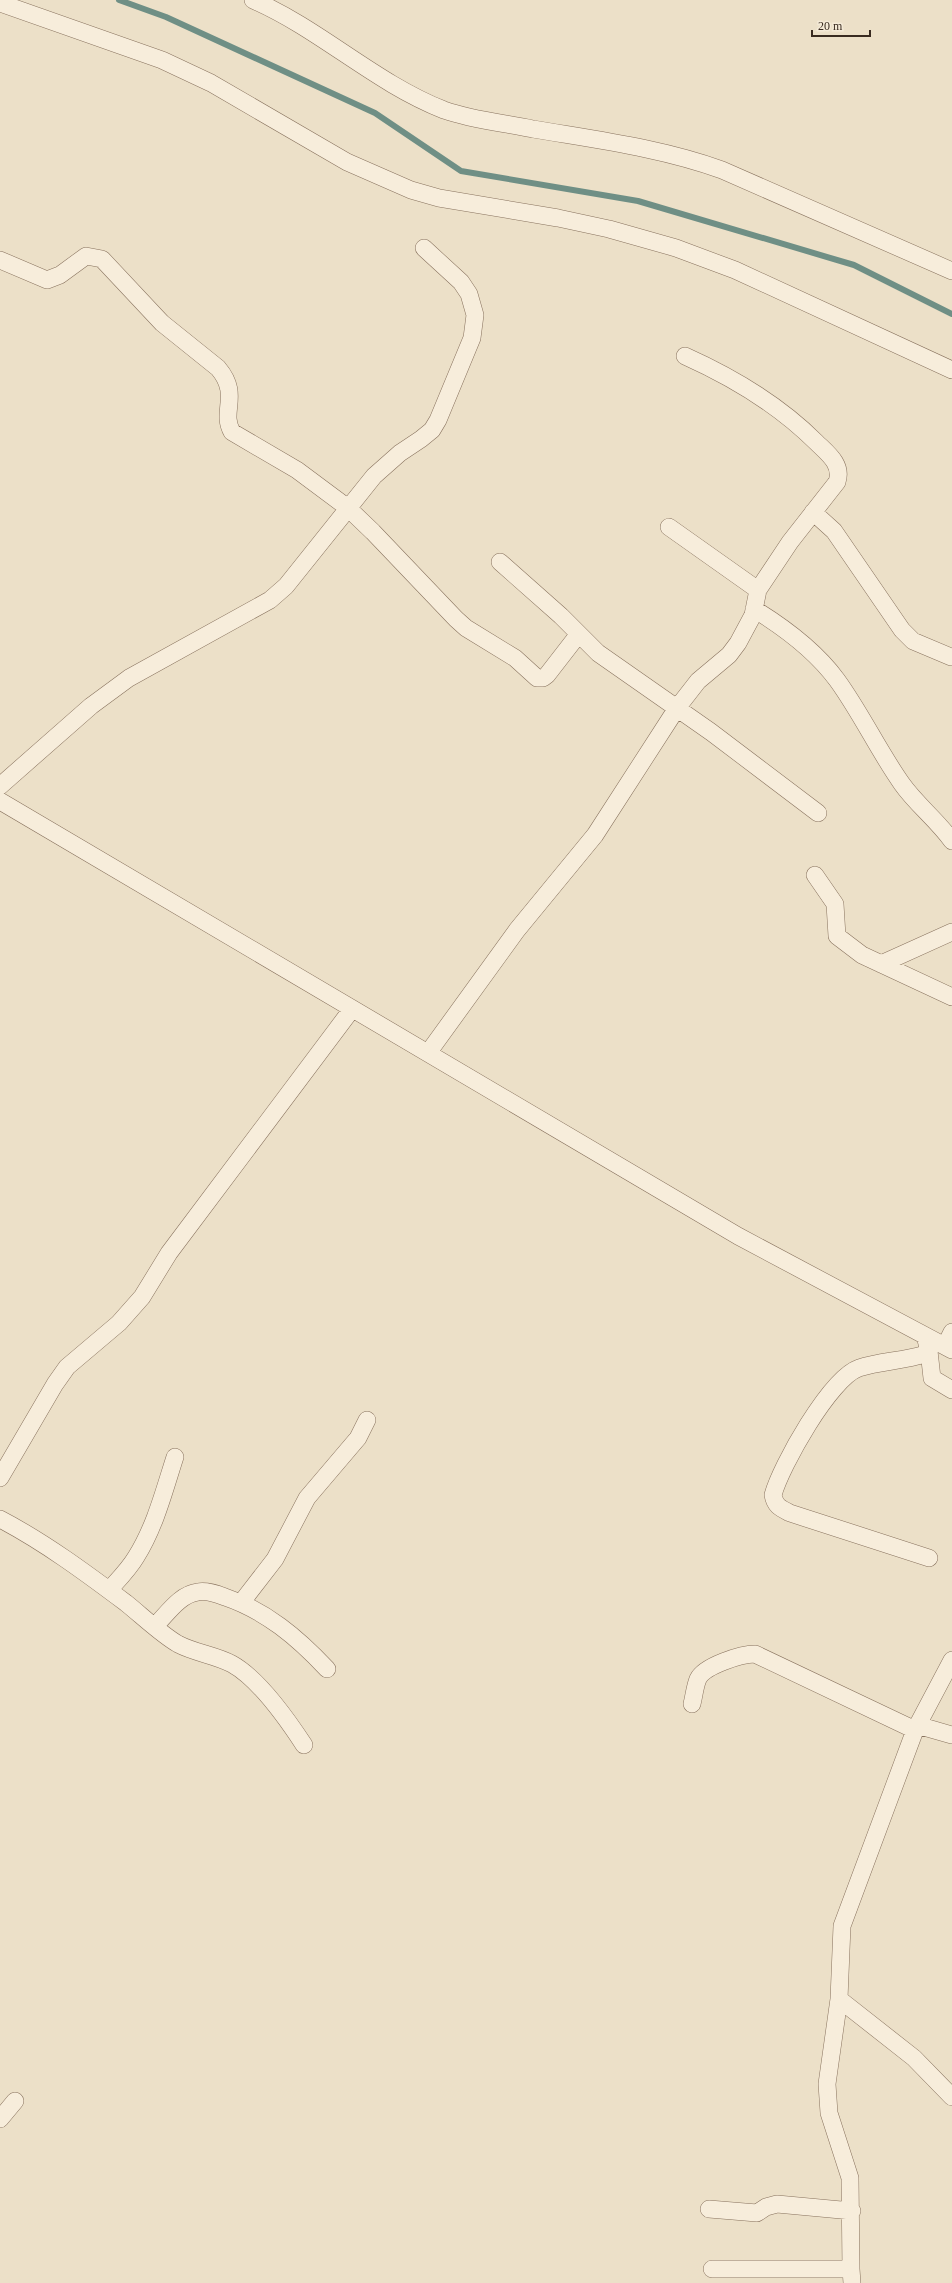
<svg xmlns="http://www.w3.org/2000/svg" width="952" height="2283" font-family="Georgia,serif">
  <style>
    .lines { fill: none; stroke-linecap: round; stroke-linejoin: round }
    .stream { stroke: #6f8f85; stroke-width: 6 }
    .minor-casing { stroke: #88725e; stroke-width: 18 }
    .minor { stroke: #f7eddb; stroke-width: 17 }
  </style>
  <rect width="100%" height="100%" fill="#ece0c8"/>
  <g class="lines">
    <path class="stream" d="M 119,0 L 166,17 L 375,113 L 461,171 L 638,201 L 854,265 L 952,314"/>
    <defs>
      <path id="minor" d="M 253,0 C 320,29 375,83 444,110 C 472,120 504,123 533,129 C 597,140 661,148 722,170 L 952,271
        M 0,3 L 162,60 L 211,83 L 347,162 L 411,190 L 439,198 L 558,218 L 609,229 L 676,248 L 735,270 L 952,370
        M 0,260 L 47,280 L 60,275 L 86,256 L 102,259 L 162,323 L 218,368 C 241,395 220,411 232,432 L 297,470 L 348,508 L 373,532 L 456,619 L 466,628 L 515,658 L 537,678 L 543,678 L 547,675 L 578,635
        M 813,512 L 834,531 L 902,630 L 913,641 L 951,657
        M 669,527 L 758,590
        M 500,562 L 561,616 L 598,653 L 711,732 L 818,813
        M 754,609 C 785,628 815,650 837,680 C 861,713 878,750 902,784 C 916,804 937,820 952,841
        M 0,786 L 91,706 L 129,678 L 270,600 L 286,586 L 374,476 L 400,453 L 421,439 L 432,430 L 438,420 L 472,338 L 475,315 L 469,294 L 461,282 L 424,248
        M 0,801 L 738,1236 L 952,1350
        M 815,875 L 835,904 L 837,936 L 862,955 L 952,997
        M 881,964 L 952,932
        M 428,1053 L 517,930 L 595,835 L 677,708 L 698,681 L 729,655 L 738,643 L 753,615 L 758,590 L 790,542 L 837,482 C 843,464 827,453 816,442 C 778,404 734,378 685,356
        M 925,1336 L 929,1351 L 925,1354 C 904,1361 880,1361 859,1368 C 830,1378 781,1466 773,1495 C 775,1506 780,1508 790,1513 L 929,1558
        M 945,1346 L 952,1332
        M 929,1351 L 932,1378 L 952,1390
        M 0,1478 L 55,1384 L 67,1367 L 119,1323 L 142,1297 L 169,1253 L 352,1009
        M 0,1519 C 44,1542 86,1573 126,1603 C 141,1615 162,1635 178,1644 C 195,1653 215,1655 232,1664 C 259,1679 287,1719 304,1745
        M 109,1590 C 118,1580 129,1569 136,1557 C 155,1527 164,1491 175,1457
        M 241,1603 L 275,1559 L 307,1498 L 358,1438 L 367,1420
        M 155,1626 C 167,1614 180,1594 198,1592 C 206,1590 217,1594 225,1597 C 266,1611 297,1637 327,1669
        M 692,1704 C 694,1696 695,1686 698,1679 C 704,1666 741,1654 755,1654 L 915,1730
        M 917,1725 L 952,1735
        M 839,1999 L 914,2058 L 952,2097
        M 0,2119 L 15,2101
        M 709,2209 L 757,2213 L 766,2207 L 777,2204 L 852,2211
        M 712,2269 L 851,2269 L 850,2178 L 829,2113 L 827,2084 L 839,1999 L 842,1926 L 915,1730 L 952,1660
        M 851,2269 L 852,2283"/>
    </defs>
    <use href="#minor" class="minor-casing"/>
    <use href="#minor" class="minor"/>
  </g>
  <path d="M812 30v6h58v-6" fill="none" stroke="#392b20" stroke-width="2"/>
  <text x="818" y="30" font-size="12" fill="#392b20" stroke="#f4ead7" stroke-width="3" paint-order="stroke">20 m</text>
</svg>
